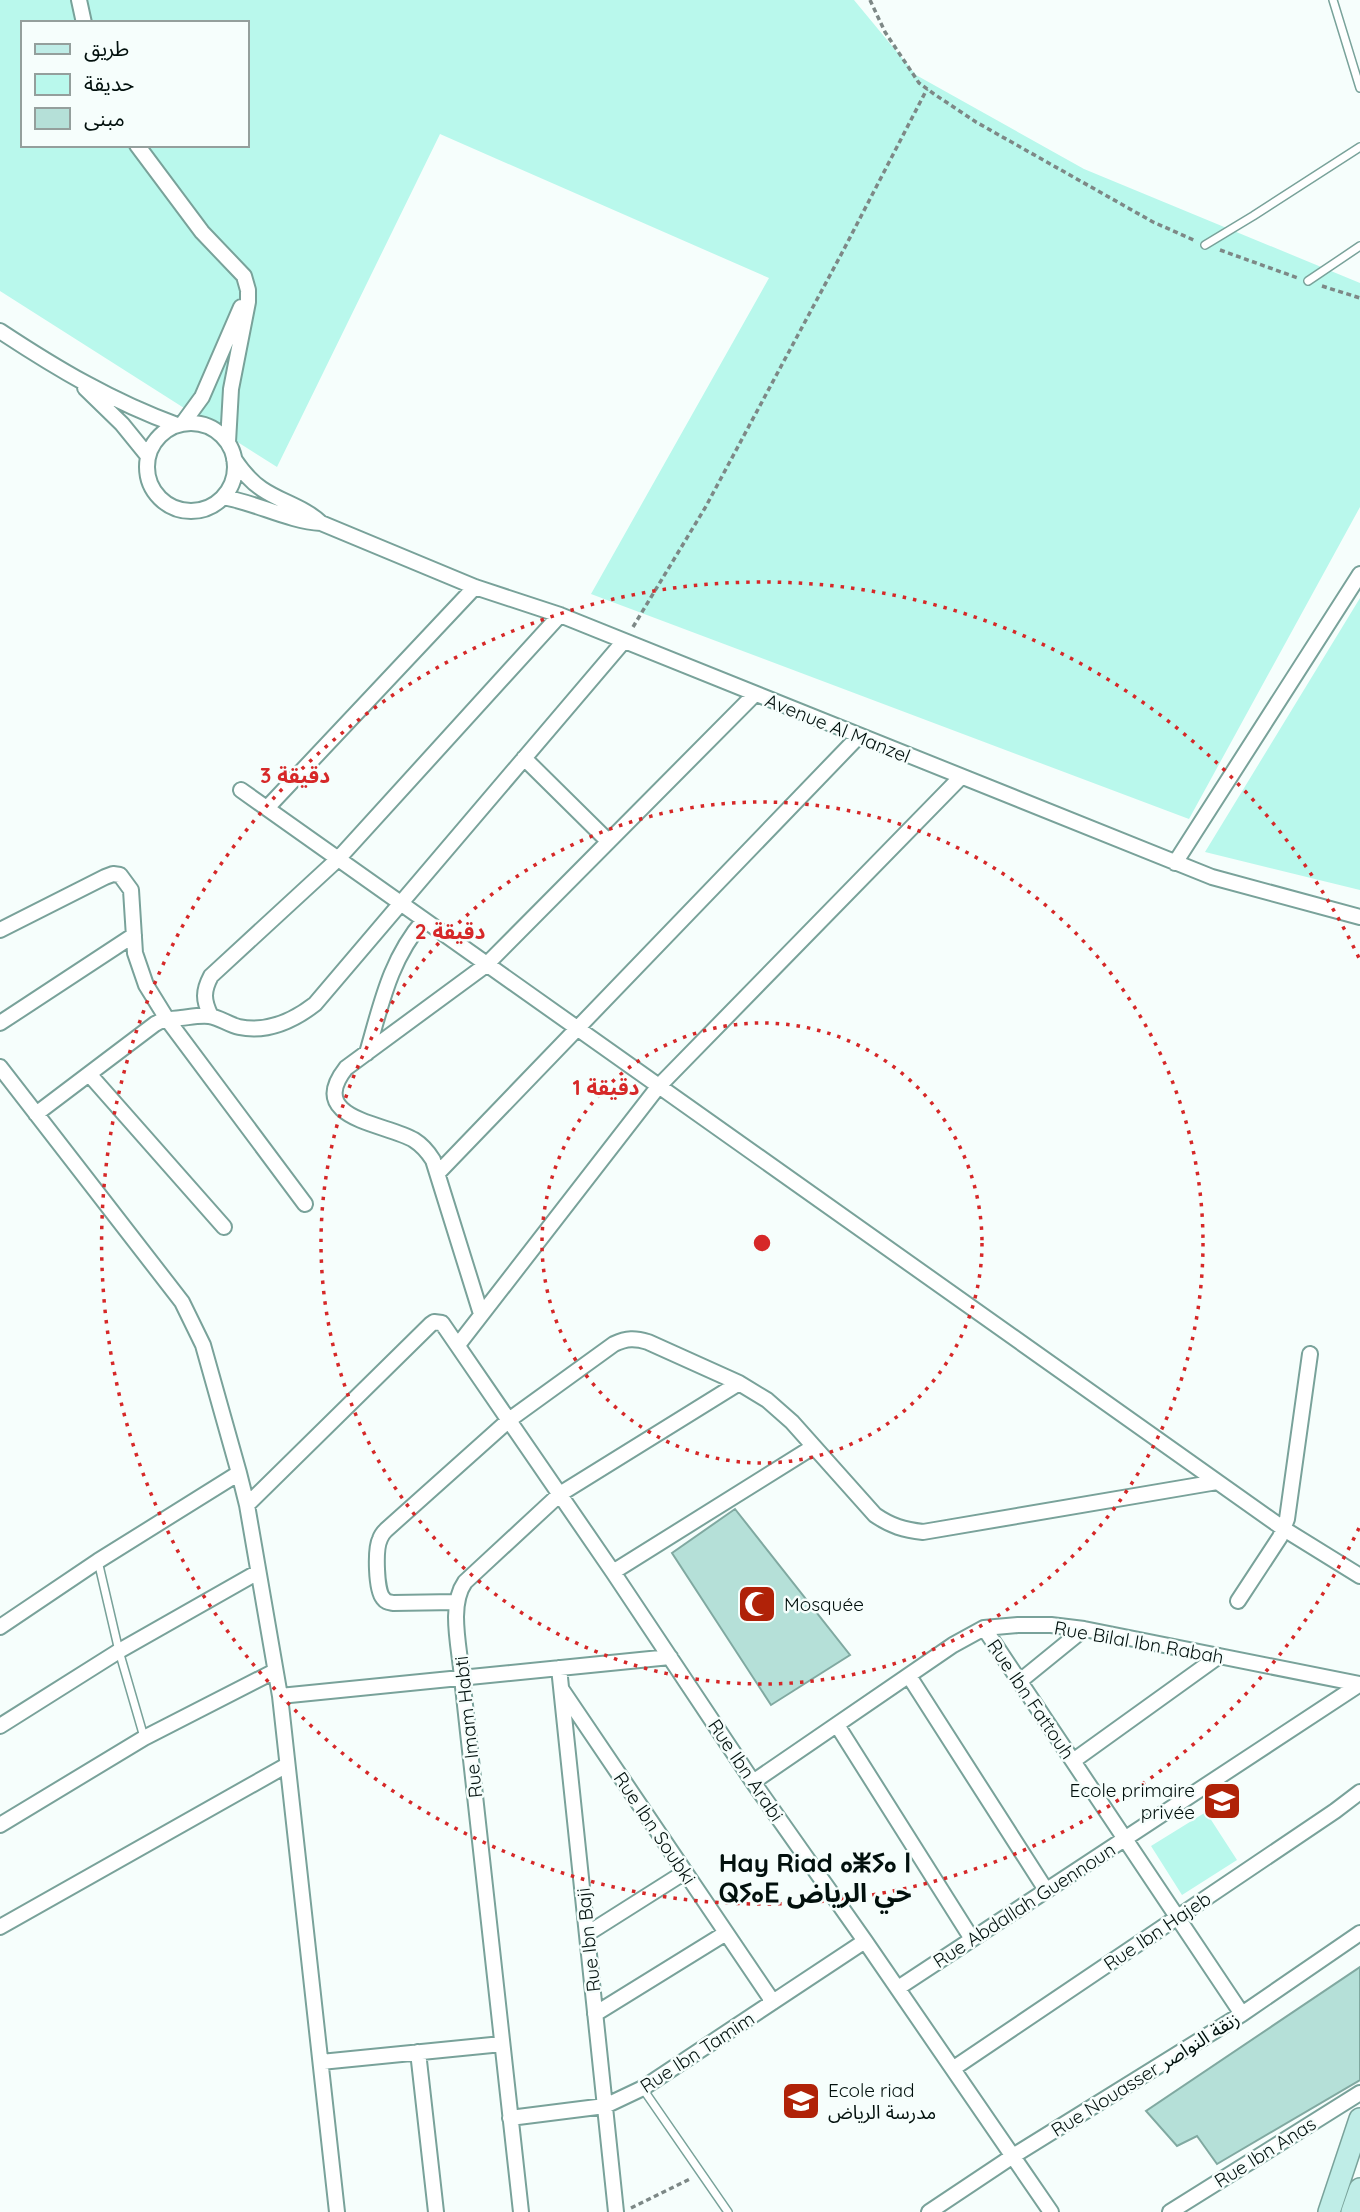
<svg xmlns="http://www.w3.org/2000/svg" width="1360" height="2212" font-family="Quicksand,'Noto Sans Arabic','Noto Sans Tifinagh',sans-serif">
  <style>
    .green { fill: #b9f8ec; fill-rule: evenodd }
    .building { fill: #b5e0d8; stroke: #80a9a1; stroke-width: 2 }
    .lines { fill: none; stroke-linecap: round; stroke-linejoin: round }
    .lane-casing { stroke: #79a29a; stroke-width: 10 }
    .street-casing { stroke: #79a29a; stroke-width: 18 }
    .secondary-casing { stroke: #79a29a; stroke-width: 24 }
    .path { stroke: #7d8886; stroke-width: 3.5; stroke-dasharray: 5 3.5; stroke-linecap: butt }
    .lane { stroke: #fff; stroke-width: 7 }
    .street { stroke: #fff; stroke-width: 14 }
    .secondary { stroke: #bfede7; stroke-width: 21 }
    .ring { fill: none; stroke: #d62828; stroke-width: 3.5; stroke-dasharray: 3.5 7 }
    .labels { text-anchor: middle; stroke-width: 5; stroke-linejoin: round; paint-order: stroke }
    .street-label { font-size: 19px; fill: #02100d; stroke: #f6fefc }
    .poi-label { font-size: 19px; fill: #02100d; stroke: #f6fefc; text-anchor: start }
    .district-label { font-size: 26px; font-weight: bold; fill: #02100d; stroke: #f6fefc }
    .centre { fill: #d62828; stroke: #f6fefc; stroke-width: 3.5 }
    .ring-label { font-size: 21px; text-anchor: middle; font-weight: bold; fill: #d62828; stroke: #f6fefc; stroke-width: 5; stroke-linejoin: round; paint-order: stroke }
  </style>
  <rect width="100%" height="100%" fill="#f6fefc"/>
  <path class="green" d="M 0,0 L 854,0 L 916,75 L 1084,169 L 1360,283 L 1360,507 L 1189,819 L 591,594 L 769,278 L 440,134 L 277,467 L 0,291 ZM 23,23 L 247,23 L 247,145 L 23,145 Z
    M 1360,598 L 1360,890 L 1205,852 Z
    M 1206,1812 L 1237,1860 L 1182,1895 L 1151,1846 Z"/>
  <path class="building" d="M 735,1509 L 850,1655 L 771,1705 L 672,1553 Z
    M 1360,1967 L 1360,2080 L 1217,2164 L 1197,2136 L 1177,2146 L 1146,2111 Z"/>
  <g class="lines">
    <defs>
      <path id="lane" d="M 1333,0 L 1360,88
        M 1205,245 L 1253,216 L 1360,147
        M 1308,281 L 1360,246
        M 98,1561 L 119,1651 L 144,1737
        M 643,2089 L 728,2212"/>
      <path id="street" d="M 79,0 L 84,23
        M 137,145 L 202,232 L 244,276 L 248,290 L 248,302 L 231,389 L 228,442
        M 0,331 C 56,368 113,402 177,425
        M 85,388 L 122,424 L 148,456
        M 183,423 L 202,397 L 241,307
        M147 467a44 44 0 1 1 88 0a44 44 0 1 1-88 0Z
        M 234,459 C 242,471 250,481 262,489 C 281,502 304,507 321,523
        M 223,497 C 257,503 288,521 321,523 L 475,587 L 560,615 L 1212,877 L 1360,917
        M 524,758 L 608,841
        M 241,790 L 1284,1529 L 1360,1576
        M 267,808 L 475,587
        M 1175,863 L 1360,574
        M 0,930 L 105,877 L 113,874 L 120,875 L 131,890 L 135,953 L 146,985 L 167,1019 L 305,1204
        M 211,1016 C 203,1000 203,991 211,976 L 338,859 L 560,615
        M 0,1023 L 134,935
        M 367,1053 C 381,1005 390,959 424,920
        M 0,1067 L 182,1302 L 203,1345 L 239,1473 L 247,1505 L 280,1696 L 337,2212
        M 89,1074 L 224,1227
        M 36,1114 L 155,1024 C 163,1019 171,1019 181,1018 C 190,1017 200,1015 209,1016 C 219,1017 229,1025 239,1027 C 268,1033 293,1021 315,1004 L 624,641
        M 438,1173 L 859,736
        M 481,1314 L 433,1160 C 428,1152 422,1145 414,1140 C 386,1123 305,1120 346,1068 L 486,965 L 755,694
        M 458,1345 L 658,1087 L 961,777
        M 247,1505 L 431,1324 L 434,1322 L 442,1323 L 613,1572 L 753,1782 L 865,1941 L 1051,2212
        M 613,1572 L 813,1447
        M 1238,1601 L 1280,1537 L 1287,1519 L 1310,1354
        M 456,1602 L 393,1603 C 388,1602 386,1602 383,1598 C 376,1590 375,1549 380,1539 C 381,1536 384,1532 386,1530 L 509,1420 L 614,1344 C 627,1338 635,1338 648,1342 L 739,1383 L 767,1400 L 792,1422 L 875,1515 C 891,1526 904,1530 923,1532 L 1217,1482
        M 0,1627 L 98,1561 L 239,1473
        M 984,1628 L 1242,2014
        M 559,1668 L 616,2212
        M 909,1676 L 1046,1890
        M 1020,1681 L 1084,1629
        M 562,1690 L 773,2002
        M 280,1696 L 670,1657
        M 837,1725 L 972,1939
        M 0,1726 L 119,1651 L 258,1572
        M 1073,1761 L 1219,1656
        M 753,1782 L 953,1645 L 984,1628 L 1018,1625 L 1051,1625 L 1084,1629 L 1359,1684
        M 0,1825 L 144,1738 L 275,1671
        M 0,1927 L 287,1765
        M 587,1934 L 685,1872
        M 898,1988 L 1360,1684
        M 595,2014 L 726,1933
        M 418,2052 L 436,2212
        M 321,2062 L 502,2044
        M 954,2068 L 1335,1811 L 1360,1792
        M 510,2118 L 605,2106 L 643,2088 L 865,1941
        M 521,2212 L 462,1678 C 460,1649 448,1606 465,1582 L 560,1494 L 739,1383
        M 929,2212 L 1013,2156 L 1242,2014 L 1360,1933
        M 1170,2212 L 1360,2093"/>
      <path id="secondary" d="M 1329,2212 L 1360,2119
        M 1352,2212 L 1360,2189"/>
    </defs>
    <use href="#lane" class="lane-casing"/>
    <use href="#street" class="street-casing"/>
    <use href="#secondary" class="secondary-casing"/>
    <path class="path" d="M 870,0 L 885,32 L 919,83 L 934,94 L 976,122 L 1153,222 L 1196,241
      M 1220,250 L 1298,278
      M 1322,286 L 1360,298
      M 633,627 L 705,508 L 843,251 L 927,89
      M 631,2208 L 690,2179"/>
    <use href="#lane" class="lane"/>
    <use href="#street" class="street"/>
    <use href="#secondary" class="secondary"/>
  </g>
  <g class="ring">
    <circle cx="762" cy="1243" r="220"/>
    <circle cx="762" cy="1243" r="441"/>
    <path d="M1359 1528A661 661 0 1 1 1359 958"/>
  </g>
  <defs>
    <symbol id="mosque-square" viewBox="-11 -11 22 22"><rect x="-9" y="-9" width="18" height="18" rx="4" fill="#b02208" stroke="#f6fefc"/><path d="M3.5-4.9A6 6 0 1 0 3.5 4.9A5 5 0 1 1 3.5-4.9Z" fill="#fff"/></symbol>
    <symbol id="school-square" viewBox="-11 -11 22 22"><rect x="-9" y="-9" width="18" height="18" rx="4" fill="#b02208" stroke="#f6fefc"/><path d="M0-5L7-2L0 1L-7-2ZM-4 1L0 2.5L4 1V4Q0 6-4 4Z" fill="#fff"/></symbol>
  </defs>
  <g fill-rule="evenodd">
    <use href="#mosque-square" x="735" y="1582" width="44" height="44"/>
    <use href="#school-square" x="1200" y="1779" width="44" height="44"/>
    <use href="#school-square" x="779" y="2079" width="44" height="44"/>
  </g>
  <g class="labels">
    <g class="street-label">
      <text transform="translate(838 728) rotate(22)" y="7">Avenue Al Manzel</text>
      <text transform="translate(1139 1642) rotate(10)" y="7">Rue Bilal Ibn Rabah</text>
      <text transform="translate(1031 1699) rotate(56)" y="7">Rue Ibn Fattouh</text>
      <text transform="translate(468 1727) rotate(-96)" y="7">Rue Imam Habti</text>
      <text transform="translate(746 1770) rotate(56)" y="7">Rue Ibn Arabi</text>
      <text transform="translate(655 1828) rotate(56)" y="7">Rue Ibn Soubki</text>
      <text transform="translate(1024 1905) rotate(-33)" y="7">Rue Abdallah Guennoun</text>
      <text transform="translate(1157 1931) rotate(-34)" y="7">Rue Ibn Hajeb</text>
      <text transform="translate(588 1940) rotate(-96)" y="7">Rue Ibn Baji</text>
      <text transform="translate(697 2052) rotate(-33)" y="7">Rue Ibn Tamim</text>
      <text transform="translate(1145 2074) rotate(-32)" y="7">Rue Nouasser زنقة النواصر</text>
      <text transform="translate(1265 2152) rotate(-32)" y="7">Rue Ibn Anas</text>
    </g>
    <g class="poi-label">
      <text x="784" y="1611">Mosquée</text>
      <text x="1195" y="1797" text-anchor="end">Ecole primaire<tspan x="1195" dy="22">privée</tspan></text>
      <text x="828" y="2097">Ecole riad<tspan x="828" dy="22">مدرسة الرياض</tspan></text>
    </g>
    <g class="district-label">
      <text x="815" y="1872">Hay Riad ⴰⵥⵢⴰ ⵏ<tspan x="815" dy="30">ⵕⵢⴰⴹ حي الرياض</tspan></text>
    </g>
  </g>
  <circle cx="762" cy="1243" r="10" class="centre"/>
  <g class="ring-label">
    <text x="295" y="783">3 دقيقة</text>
    <text x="450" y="939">2 دقيقة</text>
    <text x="606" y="1095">1 دقيقة</text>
  </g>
  <rect x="21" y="21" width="228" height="126" fill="#f6fefc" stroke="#949f9c" stroke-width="2"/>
  <rect x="35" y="44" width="35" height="10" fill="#bfede7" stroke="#949f9c" stroke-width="2"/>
  <text x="84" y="56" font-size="21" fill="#02100d">طريق</text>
  <rect x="35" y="74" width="35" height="21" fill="#b9f8ec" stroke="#949f9c" stroke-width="2"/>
  <text x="84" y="91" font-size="21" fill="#02100d">حديقة</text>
  <rect x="35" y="108" width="35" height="21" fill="#b5e0d8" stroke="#949f9c" stroke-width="2"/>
  <text x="84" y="126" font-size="21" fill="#02100d">مبنى</text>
</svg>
